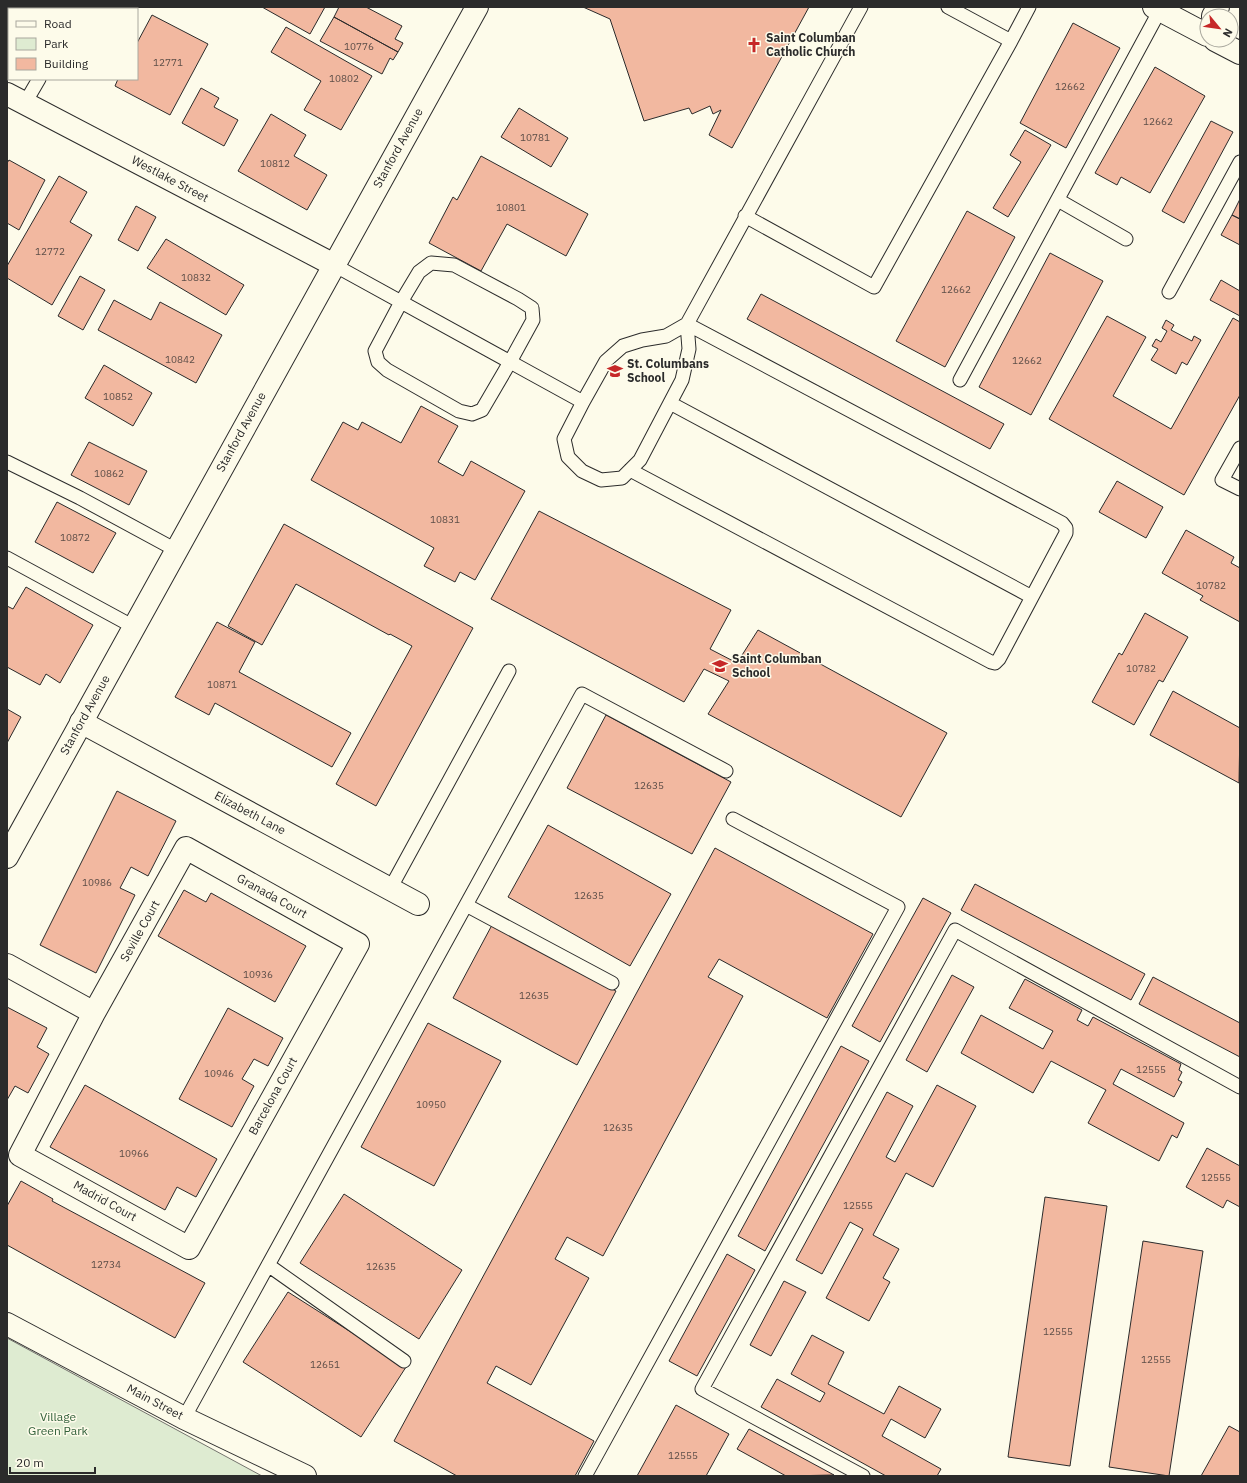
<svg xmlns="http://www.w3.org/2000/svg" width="1247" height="1483" font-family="'IBM Plex Sans',sans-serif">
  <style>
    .green { fill: #deebd1; stroke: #74746e }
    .building { fill: #f2b8a0; stroke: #2b2b2b }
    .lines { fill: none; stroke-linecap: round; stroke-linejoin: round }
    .lane-casing { stroke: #2b2b2b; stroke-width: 15 }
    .street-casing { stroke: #2b2b2b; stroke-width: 24 }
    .secondary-casing { stroke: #2b2b2b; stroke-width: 24 }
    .lane { stroke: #fdfbea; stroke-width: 13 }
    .street { stroke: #fdfbea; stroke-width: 22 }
    .secondary { stroke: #fdfbea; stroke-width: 22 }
    .labels { text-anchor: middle; stroke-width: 3; stroke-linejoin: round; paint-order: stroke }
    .number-label { font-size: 10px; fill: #5d4e48 }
    .poi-label { font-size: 12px; font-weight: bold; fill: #2b2b2b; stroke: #fdfbea; text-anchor: start }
    .street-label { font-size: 12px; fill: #2b2b2b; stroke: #fdfbea }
    .park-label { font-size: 12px; fill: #34623c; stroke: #fdfbea }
  </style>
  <rect width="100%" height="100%" fill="#fdfbea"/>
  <path class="green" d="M 7,1338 L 262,1476 L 7,1476 Z"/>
  <path class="building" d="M 24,7 L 57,7 L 56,9 L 23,9 Z
    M 262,7 L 325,7 L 310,34 Z
    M 339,7 L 366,7 L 402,26 L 395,39 L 403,43 L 398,52 L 334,17 Z
    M 583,7 L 809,7 L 732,148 L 709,135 L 721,110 L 713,114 L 710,106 L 692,114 L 689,108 L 644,121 L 610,19 Z
    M 152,15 L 208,44 L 170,115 L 115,86 L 118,79 L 137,79 L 137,43 Z
    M 334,17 L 398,52 L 393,60 L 390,58 L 382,74 L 320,41 Z
    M 1073,23 L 1120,48 L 1066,148 L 1020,123 Z
    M 286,27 L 372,76 L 341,130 L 304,110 L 321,81 L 271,52 Z
    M 1155,67 L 1205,96 L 1150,193 L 1121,177 L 1117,185 L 1095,173 Z
    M 201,88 L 219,98 L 214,107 L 238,120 L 224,146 L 182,123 Z
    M 519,108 L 568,138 L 551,167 L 501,137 Z
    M 271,114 L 306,135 L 294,156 L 327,175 L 307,210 L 238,171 Z
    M 1211,121 L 1233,132 L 1184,223 L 1162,211 Z
    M 1025,130 L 1051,145 L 1008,217 L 993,208 L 1021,162 L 1010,155 Z
    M 481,156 L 588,214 L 566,256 L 507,224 L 481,271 L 429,243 L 453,197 L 457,200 Z
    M 9,160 L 45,180 L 19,230 L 7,223 L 7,163 Z
    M 59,176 L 87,192 L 70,222 L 92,235 L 52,305 L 7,278 L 7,266 Z
    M 1240,199 L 1240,219 L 1232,215 Z
    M 136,206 L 156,217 L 138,251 L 118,240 Z
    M 967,211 L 1015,237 L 945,367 L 896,341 Z
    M 1232,215 L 1240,219 L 1240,245 L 1221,235 Z
    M 166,239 L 244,285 L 226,315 L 147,268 Z
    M 1050,253 L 1103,281 L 1031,415 L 979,387 Z
    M 80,276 L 105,290 L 83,330 L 58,316 Z
    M 1221,280 L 1240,291 L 1240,316 L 1210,300 Z
    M 761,294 L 1004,424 L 990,449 L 747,319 Z
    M 114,300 L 151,320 L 160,302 L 222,335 L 196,383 L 98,330 Z
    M 1107,316 L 1146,337 L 1113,396 L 1171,429 L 1233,318 L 1240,322 L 1240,395 L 1184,495 L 1049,419 Z
    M 1166,320 L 1174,325 L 1171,330 L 1192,341 L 1194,336 L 1201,340 L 1187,365 L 1182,362 L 1176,374 L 1151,360 L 1158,349 L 1152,346 L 1156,339 L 1161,342 L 1167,331 L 1162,328 Z
    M 104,365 L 152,393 L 133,426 L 85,398 Z
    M 421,406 L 458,426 L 438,462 L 463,476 L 471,461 L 525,491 L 475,580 L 460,572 L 455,582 L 424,566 L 434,548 L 311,480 L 343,422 L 358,430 L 362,422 L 401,443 Z
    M 89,442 L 147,471 L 129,505 L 71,475 Z
    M 1117,481 L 1163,507 L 1146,538 L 1099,512 Z
    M 57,502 L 116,533 L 93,573 L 35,542 Z
    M 539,511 L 731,610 L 710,649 L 737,663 L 758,630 L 947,733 L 901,817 L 708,714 L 729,681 L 704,669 L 684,702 L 491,599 Z
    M 284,524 L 473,628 L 376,806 L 336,784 L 412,646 L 390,634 L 389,635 L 296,584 L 262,645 L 228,626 Z
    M 1186,530 L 1234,557 L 1231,563 L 1240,568 L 1240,622 L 1200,600 L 1203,596 L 1162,573 Z
    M 26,587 L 93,625 L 60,683 L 46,674 L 40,685 L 7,667 L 7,606 L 13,609 Z
    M 1145,613 L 1188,637 L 1163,682 L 1159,680 L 1134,725 L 1092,702 L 1119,653 L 1122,655 Z
    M 217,622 L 255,642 L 239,672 L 351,733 L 332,767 L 215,703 L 209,715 L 175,697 Z
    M 1173,691 L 1240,728 L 1239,783 L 1150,735 Z
    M 7,709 L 21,717 L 7,743 Z
    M 606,715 L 731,782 L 692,854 L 567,788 Z
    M 117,791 L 176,821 L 148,876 L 131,867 L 120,888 L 135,895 L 96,973 L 40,945 Z
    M 548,825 L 671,894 L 630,966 L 508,897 Z
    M 715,848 L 873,934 L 827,1018 L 719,959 L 708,977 L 743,996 L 603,1256 L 567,1237 L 555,1259 L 589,1278 L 531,1385 L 496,1366 L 487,1383 L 594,1441 L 575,1476 L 457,1476 L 394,1441 Z
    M 975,884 L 1145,974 L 1131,1000 L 961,910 Z
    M 184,890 L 206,902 L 211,893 L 306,946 L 275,1002 L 158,936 Z
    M 923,898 L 951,913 L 880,1042 L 852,1026 Z
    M 492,925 L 616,991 L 577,1065 L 453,998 Z
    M 952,975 L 974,987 L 927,1072 L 906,1060 Z
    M 1153,977 L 1240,1023 L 1240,1057 L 1139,1004 Z
    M 1025,979 L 1082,1010 L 1077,1020 L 1088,1026 L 1093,1017 L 1181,1064 L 1179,1070 L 1182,1072 L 1178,1080 L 1182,1082 L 1174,1097 L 1121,1069 L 1113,1084 L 1184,1123 L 1177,1138 L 1172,1135 L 1159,1161 L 1088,1123 L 1106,1090 L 1051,1061 L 1033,1093 L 961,1053 L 981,1015 L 1043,1049 L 1053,1031 L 1009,1008 Z
    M 7,1007 L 47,1028 L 37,1047 L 49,1054 L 28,1093 L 15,1086 L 7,1100 Z
    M 228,1008 L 283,1038 L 268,1066 L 254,1059 L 242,1079 L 254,1086 L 232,1127 L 179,1099 Z
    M 428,1023 L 501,1061 L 434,1186 L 361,1147 Z
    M 841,1046 L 869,1061 L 765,1251 L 738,1236 Z
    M 85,1085 L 217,1159 L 196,1197 L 177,1187 L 165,1210 L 50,1147 Z
    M 937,1085 L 976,1106 L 933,1187 L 906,1173 L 873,1235 L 899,1249 L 883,1278 L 890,1282 L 869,1321 L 826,1298 L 863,1229 L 850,1222 L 822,1274 L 796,1260 L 887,1092 L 913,1106 L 886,1157 L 895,1162 Z
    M 1207,1148 L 1240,1166 L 1240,1207 L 1227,1200 L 1223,1208 L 1186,1187 Z
    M 21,1181 L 53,1199 L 52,1201 L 205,1283 L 175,1338 L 7,1245 L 7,1206 Z
    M 344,1194 L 462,1270 L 419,1339 L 300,1263 Z
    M 1045,1197 L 1107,1206 L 1070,1466 L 1008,1457 Z
    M 1143,1241 L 1203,1251 L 1169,1476 L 1109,1467 Z
    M 727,1254 L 755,1270 L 697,1376 L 669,1361 Z
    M 784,1281 L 806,1292 L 771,1356 L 750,1345 Z
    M 288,1292 L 406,1367 L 361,1437 L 243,1362 Z
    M 812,1335 L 844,1352 L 828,1384 L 884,1414 L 899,1386 L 941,1409 L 925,1438 L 891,1419 L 882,1436 L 941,1469 L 937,1476 L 886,1476 L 761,1407 L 777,1379 L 820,1402 L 825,1393 L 791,1374 Z
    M 676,1405 L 729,1434 L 706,1476 L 637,1476 Z
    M 1229,1426 L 1240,1432 L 1240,1476 L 1201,1476 Z
    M 749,1429 L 834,1475 L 786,1476 L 737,1449 Z"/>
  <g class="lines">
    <defs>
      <path id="lane" d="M 76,9 L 78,7
        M 1011,41 L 1029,7
        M 25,103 L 39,79
        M 1058,200 L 1126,239
        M 745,216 L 874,287 L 1011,41 L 948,7
        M 431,263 L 454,265 L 518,299 L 532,308 L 533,320 L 510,362 L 482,410 L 472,414 L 459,411 L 387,370 L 378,362 L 375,351 L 401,302 L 419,272 Z
        M 334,265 L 583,402
        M 1169,292 L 1240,162
        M 687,324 L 689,349 L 682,380 L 640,460 L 622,478 L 601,480 L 582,471 L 568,457 L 564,439 L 583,402 L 606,361 L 623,346 L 642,340 L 666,336 L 687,324 L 861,7
        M 960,380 L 1160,10
        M 670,403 L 1032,597
        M 1240,448 L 1222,480 L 1240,489
        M 7,462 L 80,498 L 176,550
        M 630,470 L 991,662 L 995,663 L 999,659 L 1066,533 L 1066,528 L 1062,523 L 687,324
        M 7,558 L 134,627
        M 390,889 L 509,671
        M 466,905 L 612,983
        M 268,1265 L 404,1361
        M 184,1418 L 582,694 L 726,771
        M 585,1476 L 898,907 L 733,819
        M 863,1476 L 702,1389 L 955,930 L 1240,1087"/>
      <path id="street" d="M 1213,16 L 1218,7
        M 7,94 L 334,265
        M 81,722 L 418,904
        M 186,848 L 358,944 L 189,1248 L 20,1155 L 94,1013 Z
        M 7,965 L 94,1013"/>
      <path id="secondary" d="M 1154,7 L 1207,35
        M 1215,40 L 1240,53
        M 7,857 L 477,7
        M 7,1324 L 184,1418 L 305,1476"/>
    </defs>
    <use href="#lane" class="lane-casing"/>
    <use href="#street" class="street-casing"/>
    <use href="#secondary" class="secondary-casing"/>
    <use href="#lane" class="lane"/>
    <use href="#street" class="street"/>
    <use href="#secondary" class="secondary"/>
  </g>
  <defs>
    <symbol id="church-bare" viewBox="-9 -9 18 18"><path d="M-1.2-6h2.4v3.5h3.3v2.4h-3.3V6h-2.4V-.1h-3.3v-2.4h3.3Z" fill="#c62828" stroke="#fdfbea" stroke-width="2.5" paint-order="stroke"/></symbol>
    <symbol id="school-bare" viewBox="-9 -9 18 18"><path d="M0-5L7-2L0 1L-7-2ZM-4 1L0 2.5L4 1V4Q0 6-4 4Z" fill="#c62828" stroke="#fdfbea" stroke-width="2.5" paint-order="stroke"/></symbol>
  </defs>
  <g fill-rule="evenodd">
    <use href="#church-bare" x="743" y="34" width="22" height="22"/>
    <use href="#school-bare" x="604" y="360" width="22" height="22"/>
    <use href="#school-bare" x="709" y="655" width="22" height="22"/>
  </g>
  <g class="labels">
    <g class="number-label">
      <text x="359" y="50">10776</text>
      <text x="168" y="66">12771</text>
      <text x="344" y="82">10802</text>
      <text x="1070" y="90">12662</text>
      <text x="1158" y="125">12662</text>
      <text x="535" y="141">10781</text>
      <text x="275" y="167">10812</text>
      <text x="511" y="211">10801</text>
      <text x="50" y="255">12772</text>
      <text x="196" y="281">10832</text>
      <text x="956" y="293">12662</text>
      <text x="180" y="363">10842</text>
      <text x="1027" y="364">12662</text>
      <text x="118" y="400">10852</text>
      <text x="109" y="477">10862</text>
      <text x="445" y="523">10831</text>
      <text x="75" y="541">10872</text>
      <text x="1211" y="589">10782</text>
      <text x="1141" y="672">10782</text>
      <text x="222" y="688">10871</text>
      <text x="649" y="789">12635</text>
      <text x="97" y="886">10986</text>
      <text x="589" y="899">12635</text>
      <text x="258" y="978">10936</text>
      <text x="534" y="999">12635</text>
      <text x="1151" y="1073">12555</text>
      <text x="219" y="1077">10946</text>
      <text x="431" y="1108">10950</text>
      <text x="618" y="1131">12635</text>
      <text x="134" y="1157">10966</text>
      <text x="1216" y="1181">12555</text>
      <text x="858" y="1209">12555</text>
      <text x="106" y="1268">12734</text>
      <text x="381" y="1270">12635</text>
      <text x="1058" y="1335">12555</text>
      <text x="1156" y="1363">12555</text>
      <text x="325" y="1368">12651</text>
      <text x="683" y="1459">12555</text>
    </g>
    <g class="poi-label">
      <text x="766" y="42">Saint Columban<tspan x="766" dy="14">Catholic Church</tspan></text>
      <text x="627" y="368">St. Columbans<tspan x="627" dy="14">School</tspan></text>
      <text x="732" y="663">Saint Columban<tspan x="732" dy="14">School</tspan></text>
    </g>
    <g class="street-label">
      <text transform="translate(398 148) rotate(-61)" y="4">Stanford Avenue</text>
      <text transform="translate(170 179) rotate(28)" y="4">Westlake Street</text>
      <text transform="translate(241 432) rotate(-61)" y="4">Stanford Avenue</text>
      <text transform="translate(85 715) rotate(-61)" y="4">Stanford Avenue</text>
      <text transform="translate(250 813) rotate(28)" y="4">Elizabeth Lane</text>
      <text transform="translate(272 896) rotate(29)" y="4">Granada Court</text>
      <text transform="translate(140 931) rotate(-61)" y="4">Seville Court</text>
      <text transform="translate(273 1096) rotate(-61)" y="4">Barcelona Court</text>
      <text transform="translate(105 1201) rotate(29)" y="4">Madrid Court</text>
      <text transform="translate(155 1402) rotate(28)" y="4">Main Street</text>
    </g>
    <g class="park-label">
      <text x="58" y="1421">Village<tspan x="58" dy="14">Green Park</tspan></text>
    </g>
  </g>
  <rect width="1247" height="1483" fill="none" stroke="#2b2b2b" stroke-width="16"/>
  <rect x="8" y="8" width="130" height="72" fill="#fdfbea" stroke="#a9a89e"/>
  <rect x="16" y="21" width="20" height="6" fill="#fdfbea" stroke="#a9a89e"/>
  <text x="44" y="28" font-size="12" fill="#2b2b2b">Road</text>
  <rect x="16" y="38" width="20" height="12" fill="#deebd1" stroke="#a9a89e"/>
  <text x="44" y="48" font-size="12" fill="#2b2b2b">Park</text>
  <rect x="16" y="58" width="20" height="12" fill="#f2b8a0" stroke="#a9a89e"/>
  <text x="44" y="68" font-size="12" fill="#2b2b2b">Building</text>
  <g transform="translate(1219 28) rotate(119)"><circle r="19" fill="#fdfbea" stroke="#a9a89e"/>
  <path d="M0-3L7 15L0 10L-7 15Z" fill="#c62828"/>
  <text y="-6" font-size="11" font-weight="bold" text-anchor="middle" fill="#2b2b2b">N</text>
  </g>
  <path d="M10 1467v6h85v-6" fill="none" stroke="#2b2b2b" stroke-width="2"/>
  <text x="16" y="1467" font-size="12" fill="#2b2b2b" stroke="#fdfbea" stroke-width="3" paint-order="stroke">20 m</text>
</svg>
